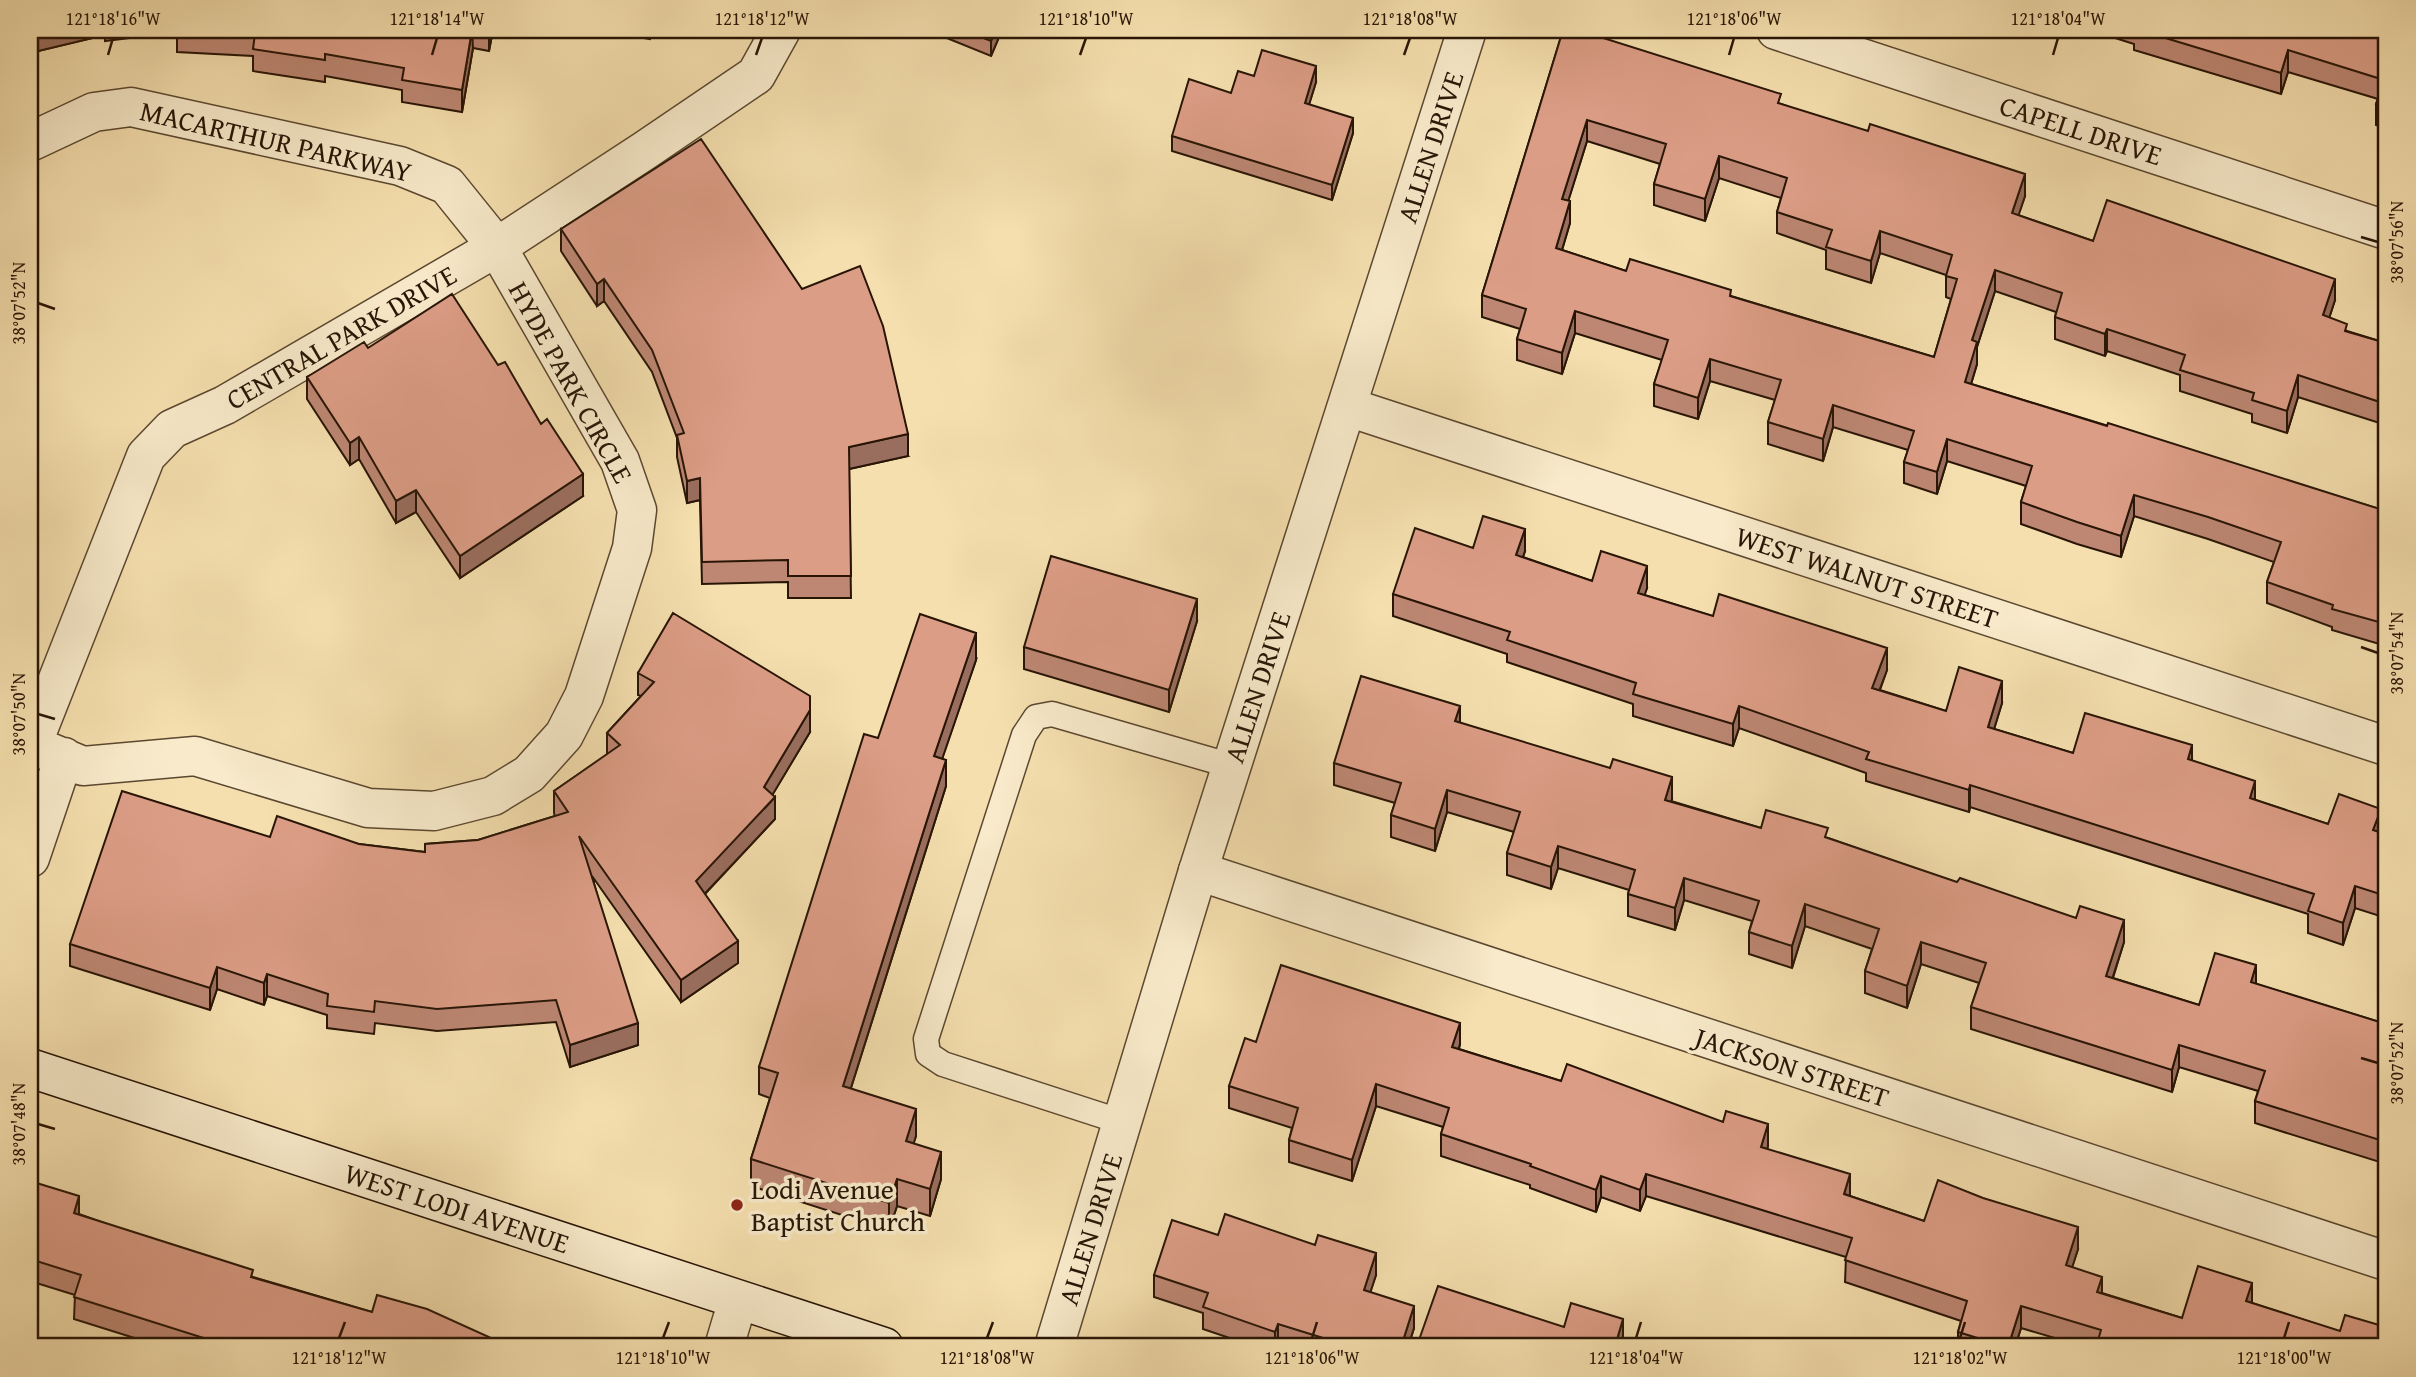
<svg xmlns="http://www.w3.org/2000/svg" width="2416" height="1377" font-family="'Gentium Book Plus',serif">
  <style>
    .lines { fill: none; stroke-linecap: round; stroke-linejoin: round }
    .service-casing { stroke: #5b4830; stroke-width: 27 }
    .minor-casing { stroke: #5b4830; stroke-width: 41 }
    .tertiary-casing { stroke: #5b4830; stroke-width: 41 }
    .secondary-casing { stroke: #281506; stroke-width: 41 }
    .service { stroke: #f8eaca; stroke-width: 24 }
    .minor { stroke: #f8eaca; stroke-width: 38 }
    .tertiary { stroke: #f8eaca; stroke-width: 38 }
    .secondary { stroke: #f8eaca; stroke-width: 38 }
    .wall { fill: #bd8773; stroke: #281506; stroke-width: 2; fill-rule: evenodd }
    .shaded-wall { fill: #9a6e5e; stroke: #281506; stroke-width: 2 }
    .building { fill: #dc9d86; stroke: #281506; stroke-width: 2; fill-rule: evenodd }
    .ticks { fill: none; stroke: #281506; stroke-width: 2.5 }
    .poi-dot { fill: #8f2418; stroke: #f8eaca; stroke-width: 2.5 }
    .labels { text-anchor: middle; stroke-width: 7; stroke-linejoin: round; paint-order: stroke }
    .street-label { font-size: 28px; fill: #281506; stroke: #f8eaca }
    .poi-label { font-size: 28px; fill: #281506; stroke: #f8eaca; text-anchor: start }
    .neatline { fill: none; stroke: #281506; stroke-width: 2.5 }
    .ticks-label { font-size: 18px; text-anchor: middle; fill: #281506 }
  </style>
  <rect width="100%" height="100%" fill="#f5dfae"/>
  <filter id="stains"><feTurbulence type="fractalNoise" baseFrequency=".00286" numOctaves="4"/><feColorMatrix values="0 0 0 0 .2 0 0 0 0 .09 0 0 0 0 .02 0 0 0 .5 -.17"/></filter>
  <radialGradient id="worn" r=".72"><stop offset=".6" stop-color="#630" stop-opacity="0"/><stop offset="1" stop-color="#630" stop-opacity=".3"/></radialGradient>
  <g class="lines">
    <defs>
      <path id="service" d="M 1122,1122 L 943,1064 L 928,1054 L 926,1039 L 1024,735 L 1036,717 L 1052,714 L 1232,766"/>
      <path id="minor" d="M 1776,30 L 2386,230
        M 30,142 L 94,112 L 131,107 L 400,166 L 447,185 L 497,247 L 620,461 L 637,510 L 632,548 L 584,696 L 564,735 L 529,774 L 493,796 L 434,811 L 368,808 L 195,756 L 83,766 L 30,744
        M 1348,407 L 2386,746
        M 32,745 L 146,456 L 172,429 L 225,405 L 497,247 L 644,151 L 756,75 L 781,30
        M 30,858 L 64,757
        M 1198,871 L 2386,1261
        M 724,1347 L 738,1300"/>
      <path id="tertiary" d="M 1054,1347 L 1198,871 L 1467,30"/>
      <path id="secondary" d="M 30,1068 L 884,1347"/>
    </defs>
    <use href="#service" class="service-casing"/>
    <use href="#minor" class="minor-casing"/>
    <use href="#tertiary" class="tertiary-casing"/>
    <use href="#secondary" class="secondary-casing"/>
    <use href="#service" class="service"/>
    <use href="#minor" class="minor"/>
    <use href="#tertiary" class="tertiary"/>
    <use href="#secondary" class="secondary"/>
  </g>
  <path class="wall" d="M 30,30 L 493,30 L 489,51 L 473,48 L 462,112 L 402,102 L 402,90 L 325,76 L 325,82 L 253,71 L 253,56 L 177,52 L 177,32 L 105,41 L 105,35 L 30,53 Z
    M 598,30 L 652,30 L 650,39 Z
    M 927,30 L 1002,30 L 991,56 Z
    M 1563,30 L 1781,104 L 2025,196 L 2018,215 L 2093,241 L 2335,300 L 2329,318 L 2347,331 L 2386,343 L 2386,439 L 2386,425 L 2298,397 L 2287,433 L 2252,422 L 2252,414 L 2180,391 L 2180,375 L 2107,351 L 2105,356 L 2055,339 L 2055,317 L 2056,312 L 1995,291 L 1977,347 L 1977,364 L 1971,384 L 2386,511 L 2386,646 L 2332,630 L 2332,627 L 2267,603 L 2267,582 L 2274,562 L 2208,539 L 2134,516 L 2121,557 L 2077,544 L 2021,524 L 2021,502 L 2026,486 L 1947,461 L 1937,494 L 1904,483 L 1904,462 L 1908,450 L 1833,427 L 1823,461 L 1768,444 L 1768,422 L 1775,400 L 1710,381 L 1698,419 L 1654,406 L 1654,384 L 1662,360 L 1575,333 L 1562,374 L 1517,360 L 1517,339 L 1520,329 L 1482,317 L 1482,295 ZM 1587,141 L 1660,164 L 1654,184 L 1654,205 L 1705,221 L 1719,178 L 1781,198 L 1777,212 L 1777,233 L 1826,250 L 1826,269 L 1871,283 L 1880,253 L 1946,275 L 1946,297 L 1951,299 L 1934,357 L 1731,296 L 1626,271 L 1562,250 L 1570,223 L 1568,201 Z
    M 2090,30 L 2386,30 L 2386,128 L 2376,125 L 2376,104 L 2378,99 L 2288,72 L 2281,94 L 2134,50 L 2134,44 Z
    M 1254,76 L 1316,82 L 1309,104 L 1353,133 L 1332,200 L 1172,151 L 1172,136 Z
    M 561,229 L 908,456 L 849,469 L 851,598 L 788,598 L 788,582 L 702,584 L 700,500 L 687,503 L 677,457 L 677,438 L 652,372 L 604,301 L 597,306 L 561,251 Z
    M 368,348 L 583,496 L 460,578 L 416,512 L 396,523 L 359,459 L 350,465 L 307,399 L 307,377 Z
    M 1473,548 L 1525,551 L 1523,557 L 1592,581 L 1647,588 L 1644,595 L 1887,670 L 1880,690 L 1946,711 L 2002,703 L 1994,729 L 2073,753 L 2192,761 L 2255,800 L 2328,824 L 2381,831 L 2380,833 L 2386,834 L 2386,918 L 2355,908 L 2343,945 L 2308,933 L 2308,914 L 1970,807 L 1969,812 L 1866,781 L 1866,773 L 1739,728 L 1733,746 L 1633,716 L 1633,704 L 1507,662 L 1507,654 L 1393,616 L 1393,594 Z
    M 1197,621 L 1169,712 L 1024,669 L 1024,647 Z
    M 976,660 L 942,758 L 946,786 L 851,1088 L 916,1136 L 913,1143 L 941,1179 L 930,1216 L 897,1206 L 889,1230 L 751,1186 L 751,1159 L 770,1098 L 759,1094 L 759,1067 L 878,738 Z
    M 638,673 L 810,732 L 772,795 L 775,819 L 705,894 L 738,963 L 681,1002 L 592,876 L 638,1045 L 570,1067 L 556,1022 L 437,1031 L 375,1023 L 374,1034 L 327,1028 L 327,1015 L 267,996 L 264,1005 L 217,989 L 210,1010 L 70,966 L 70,944 L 270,837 L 359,844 L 425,852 L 425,844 L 478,840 L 555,816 L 554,813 L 554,791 L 607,755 L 607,733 L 641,696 L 638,695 Z
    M 1460,723 L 1672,799 L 1671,801 L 1761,828 L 1828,838 L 2124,942 L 2113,978 L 2199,1005 L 2256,984 L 2386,1024 L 2386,1164 L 2255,1123 L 2255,1101 L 2258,1091 L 2179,1067 L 2172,1092 L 1971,1029 L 1971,1007 L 1979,983 L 1921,964 L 1907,1008 L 1865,993 L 1865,971 L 1872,949 L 1805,926 L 1792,968 L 1749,954 L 1749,932 L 1752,921 L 1684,900 L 1675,930 L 1628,916 L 1628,894 L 1629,890 L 1558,868 L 1551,889 L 1507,875 L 1507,853 L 1514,832 L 1447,812 L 1435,851 L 1391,837 L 1391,815 L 1395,803 L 1334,785 L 1334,763 Z
    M 1256,1042 L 1460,1044 L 1459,1049 L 1768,1146 L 1767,1149 L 1850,1196 L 1924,1221 L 2078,1249 L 2072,1267 L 2102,1293 L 2182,1318 L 2252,1303 L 2386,1347 L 2085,1347 L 2021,1328 L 2015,1347 L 1958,1347 L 1958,1332 L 1961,1321 L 1845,1282 L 1846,1257 L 1646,1196 L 1640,1211 L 1601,1197 L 1596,1212 L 1530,1188 L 1530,1185 L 1441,1156 L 1441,1134 L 1443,1127 L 1376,1106 L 1352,1181 L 1289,1162 L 1289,1140 L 1292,1128 L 1229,1108 L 1229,1086 Z
    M 30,1181 L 79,1214 L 253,1277 L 372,1312 L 511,1347 L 163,1347 L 74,1319 L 75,1295 L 30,1281 Z
    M 1218,1235 L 1376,1275 L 1370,1292 L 1414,1328 L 1408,1347 L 1283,1347 L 1278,1346 L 1277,1347 L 1256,1347 L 1203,1329 L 1203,1313 L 1154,1297 L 1154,1275 Z
    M 1564,1327 L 1623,1340 L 1621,1347 L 1419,1347 L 1419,1340 Z"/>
  <path class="shaded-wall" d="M 37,30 L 105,30 L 105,35 L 30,53 L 30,31 Z
    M 472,30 L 473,48 L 462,112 L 462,90 Z
    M 489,30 L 493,30 L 489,51 Z
    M 996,30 L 1002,30 L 991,56 L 991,41 Z
    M 2288,50 L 2288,72 L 2281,94 L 2281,73 Z
    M 1316,66 L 1316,82 L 1305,118 L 1305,103 Z
    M 1353,118 L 1353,133 L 1332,200 L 1332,185 Z
    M 1587,120 L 1587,141 L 1562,221 L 1562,199 Z
    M 1719,156 L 1719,178 L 1705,221 L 1705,199 Z
    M 2025,174 L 2025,196 L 2012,235 L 2012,213 Z
    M 1570,201 L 1570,223 L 1556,270 L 1556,248 Z
    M 1880,231 L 1880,253 L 1871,283 L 1871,261 Z
    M 1995,270 L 1995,291 L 1977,347 L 1977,364 L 1965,404 L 1965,382 L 1972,340 Z
    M 604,279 L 604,301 L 597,306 L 597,284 Z
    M 2335,279 L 2335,300 L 2323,337 L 2323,315 Z
    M 1575,311 L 1575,333 L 1562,374 L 1562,353 Z
    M 2107,329 L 2107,351 L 2105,356 L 2105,334 Z
    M 1710,359 L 1710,381 L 1698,419 L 1698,398 Z
    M 2298,375 L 2298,397 L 2287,433 L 2287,411 Z
    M 1833,405 L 1833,427 L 1823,461 L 1823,439 Z
    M 35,428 L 35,450 L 30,465 L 30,443 Z
    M 908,434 L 908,456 L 849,469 L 849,447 Z
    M 359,437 L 359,459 L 350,465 L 350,443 Z
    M 1947,439 L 1947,461 L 1937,494 L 1937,472 Z
    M 583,474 L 583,496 L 460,578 L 460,556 Z
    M 700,478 L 700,500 L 687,503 L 687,481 Z
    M 416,490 L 416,512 L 396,523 L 396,501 Z
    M 2134,495 L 2134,516 L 2121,557 L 2121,536 Z
    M 1525,529 L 1525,551 L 1516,577 L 1516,555 Z
    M 1647,566 L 1647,588 L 1638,615 L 1638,593 Z
    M 1197,599 L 1197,621 L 1169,712 L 1169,690 Z
    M 976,633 L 976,660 L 934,783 L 934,756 Z
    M 1887,648 L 1887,670 L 1872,710 L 1872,688 Z
    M 2002,681 L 2002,703 L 1988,749 L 1988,727 Z
    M 1460,706 L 1460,728 L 1455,721 Z
    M 1739,706 L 1739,728 L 1733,746 L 1733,724 Z
    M 810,710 L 810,732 L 764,809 L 775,797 L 775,819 L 696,903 L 696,881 L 764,787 Z
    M 2192,745 L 2192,767 L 2188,759 Z
    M 946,760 L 946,786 L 843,1113 L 843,1086 Z
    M 1672,777 L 1672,799 L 1665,822 L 1665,800 Z
    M 2255,781 L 2255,803 L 2250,798 Z
    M 1970,785 L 1970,807 L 1969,812 L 1969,790 Z
    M 1447,790 L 1447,812 L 1435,851 L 1435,829 Z
    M 2381,809 L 2381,831 L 2373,852 L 2373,830 Z
    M 1558,846 L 1558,868 L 1551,889 L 1551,867 Z
    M 1684,878 L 1684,900 L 1675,930 L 1675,908 Z
    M 2355,886 L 2355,908 L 2343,945 L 2343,923 Z
    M 1805,904 L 1805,926 L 1792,968 L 1792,946 Z
    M 2124,920 L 2124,942 L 2106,998 L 2106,976 Z
    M 738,941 L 738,963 L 681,1002 L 681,980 Z
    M 1921,942 L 1921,964 L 1907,1008 L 1907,986 Z
    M 2256,965 L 2256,987 L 2251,982 Z
    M 217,967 L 217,989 L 210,1010 L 210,988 Z
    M 267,974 L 267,996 L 264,1005 L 264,983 Z
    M 638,1023 L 638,1045 L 570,1067 L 570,1045 Z
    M 1460,1023 L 1460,1044 L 1452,1068 L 1452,1047 Z
    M 2179,1045 L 2179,1067 L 2172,1092 L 2172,1070 Z
    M 1376,1084 L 1376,1106 L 1352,1181 L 1352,1160 Z
    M 916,1109 L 916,1136 L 906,1168 L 906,1141 Z
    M 1768,1124 L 1768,1146 L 1761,1169 L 1761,1147 Z
    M 941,1152 L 941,1179 L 930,1216 L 930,1189 Z
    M 1646,1174 L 1646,1196 L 1640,1211 L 1640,1190 Z
    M 1850,1174 L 1850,1196 L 1844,1194 Z
    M 1601,1176 L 1601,1197 L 1596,1212 L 1596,1190 Z
    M 897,1179 L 897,1206 L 889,1230 L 889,1203 Z
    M 79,1196 L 79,1218 L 74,1213 Z
    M 2078,1227 L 2078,1249 L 2066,1287 L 2066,1265 Z
    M 1376,1253 L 1376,1275 L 1364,1312 L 1364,1290 Z
    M 2102,1277 L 2102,1299 L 2097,1292 Z
    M 2252,1283 L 2252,1305 L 2246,1301 Z
    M 1414,1306 L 1414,1328 L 1408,1347 L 1401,1347 Z
    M 2021,1306 L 2021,1328 L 2015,1347 L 2008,1347 Z
    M 1623,1319 L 1623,1340 L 1621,1347 L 1615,1347 Z
    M 1278,1324 L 1278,1346 L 1277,1347 L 1275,1347 L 1275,1332 Z"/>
  <path class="building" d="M 177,30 L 472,30 L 462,90 L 402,80 L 404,68 L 325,54 L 325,60 L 253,49 L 255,34 Z
    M 963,30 L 996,30 L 991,41 Z
    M 1563,30 L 1578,30 L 1781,94 L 1778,103 L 1868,131 L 1870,124 L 2025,174 L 2012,213 L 2093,241 L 2107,200 L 2335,279 L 2323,315 L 2347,324 L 2345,331 L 2386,343 L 2386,404 L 2298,375 L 2287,411 L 2252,400 L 2254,393 L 2180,370 L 2185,355 L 2107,329 L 2105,334 L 2055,317 L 2062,293 L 1995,270 L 1972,340 L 1977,342 L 1965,382 L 2107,426 L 2108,423 L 2386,511 L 2386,624 L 2332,609 L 2333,605 L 2267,582 L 2281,542 L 2208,517 L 2134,495 L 2121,536 L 2077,522 L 2021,502 L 2032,466 L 1947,439 L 1937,472 L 1904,462 L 1914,431 L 1833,405 L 1823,439 L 1768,422 L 1781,380 L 1710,359 L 1698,398 L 1654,384 L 1668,340 L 1575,311 L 1562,353 L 1517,339 L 1526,309 L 1482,295 ZM 1587,120 L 1666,144 L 1654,184 L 1705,199 L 1719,156 L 1787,178 L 1777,212 L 1832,230 L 1826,247 L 1871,261 L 1880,231 L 1952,255 L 1946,276 L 1957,279 L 1934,357 L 1730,296 L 1731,290 L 1630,259 L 1626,271 L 1556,248 L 1570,201 L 1562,199 Z
    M 2139,30 L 2386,30 L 2386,107 L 2376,104 L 2384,80 L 2288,50 L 2281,73 Z
    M 1262,50 L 1316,66 L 1305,103 L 1353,118 L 1332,185 L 1172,136 L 1189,79 L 1231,93 L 1238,71 L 1254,76 Z
    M 701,139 L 802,289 L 860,266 L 883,326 L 908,434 L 849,447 L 851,576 L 788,576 L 788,560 L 702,562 L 700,478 L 687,481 L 677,435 L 684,433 L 652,350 L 604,279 L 597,284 L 561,229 Z
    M 452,294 L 498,365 L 505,362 L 541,424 L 547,419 L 583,474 L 460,556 L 416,490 L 396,501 L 359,437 L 350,443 L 307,377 L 364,342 L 368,348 Z
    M 30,426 L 35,428 L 30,443 Z
    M 1483,516 L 1525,529 L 1516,555 L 1592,581 L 1601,551 L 1647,566 L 1638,593 L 1713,616 L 1719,594 L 1887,648 L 1872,688 L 1946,711 L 1959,667 L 2002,681 L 1988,727 L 2073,753 L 2085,713 L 2192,745 L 2188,759 L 2255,781 L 2250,798 L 2328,824 L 2339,794 L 2381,809 L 2373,830 L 2386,834 L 2386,896 L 2355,886 L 2343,923 L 2308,911 L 2314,894 L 1970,785 L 1969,790 L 1866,759 L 1869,752 L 1739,706 L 1733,724 L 1633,694 L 1636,683 L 1507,640 L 1510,632 L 1393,594 L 1415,528 L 1473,548 Z
    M 1051,556 L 1197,599 L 1169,690 L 1024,647 Z
    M 673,613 L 810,696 L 810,710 L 764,787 L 775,797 L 696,881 L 738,941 L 681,980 L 579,836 L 638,1023 L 570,1045 L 556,1000 L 437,1009 L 375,1001 L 374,1012 L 327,1006 L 328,994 L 267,974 L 264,983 L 217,967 L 210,988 L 70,944 L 122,791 L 270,837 L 277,816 L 359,844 L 425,852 L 425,844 L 478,840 L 568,812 L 554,791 L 620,745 L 607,733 L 654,682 L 638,673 Z
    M 920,614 L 976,633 L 934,756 L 946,760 L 843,1086 L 916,1109 L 906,1141 L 941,1152 L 930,1189 L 897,1179 L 889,1203 L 751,1159 L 778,1073 L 759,1067 L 864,734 L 878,738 Z
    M 1361,676 L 1460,706 L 1455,721 L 1610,768 L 1613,759 L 1672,777 L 1665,800 L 1761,828 L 1766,810 L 1828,828 L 1825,837 L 1957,882 L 1960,878 L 2076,918 L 2080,906 L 2124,920 L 2106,976 L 2199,1005 L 2215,953 L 2256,965 L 2251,982 L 2386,1024 L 2386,1142 L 2255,1101 L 2265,1071 L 2179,1045 L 2172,1070 L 1971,1007 L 1986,963 L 1921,942 L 1907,986 L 1865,971 L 1879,929 L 1805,904 L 1792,946 L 1749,932 L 1759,901 L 1684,878 L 1675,908 L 1628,894 L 1635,870 L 1558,846 L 1551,867 L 1507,853 L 1520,812 L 1447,790 L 1435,829 L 1391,815 L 1401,783 L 1334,763 Z
    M 1281,965 L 1460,1023 L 1452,1047 L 1561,1081 L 1567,1064 L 1723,1122 L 1726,1111 L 1768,1124 L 1761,1147 L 1850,1174 L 1844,1194 L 1924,1221 L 1938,1180 L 1983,1198 L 2078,1227 L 2066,1265 L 2102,1277 L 2097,1292 L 2182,1318 L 2198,1266 L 2252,1283 L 2246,1301 L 2340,1331 L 2345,1315 L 2386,1327 L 2386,1347 L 2096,1347 L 2101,1330 L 2021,1306 L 2008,1347 L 2007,1347 L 1958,1332 L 1967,1301 L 1845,1260 L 1852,1238 L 1646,1174 L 1640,1190 L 1601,1176 L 1596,1190 L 1530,1166 L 1531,1164 L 1441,1134 L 1449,1108 L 1376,1084 L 1352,1160 L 1289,1140 L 1298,1108 L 1229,1086 L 1245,1038 L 1256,1042 Z
    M 30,1181 L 79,1196 L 74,1213 L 253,1270 L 251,1277 L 372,1312 L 377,1295 L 427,1309 L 511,1347 L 232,1347 L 74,1297 L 81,1275 L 30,1259 Z
    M 1225,1214 L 1315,1245 L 1318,1235 L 1376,1253 L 1364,1290 L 1414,1306 L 1401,1347 L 1348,1347 L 1349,1346 L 1278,1324 L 1275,1332 L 1203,1307 L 1208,1293 L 1154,1275 L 1172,1220 L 1218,1235 Z
    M 1438,1286 L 1564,1327 L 1571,1303 L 1623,1319 L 1615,1346 L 1618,1347 L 1441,1347 L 1419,1340 Z"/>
  <path class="ticks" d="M 108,55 L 113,38M 432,55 L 437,38M 756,55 L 762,38M 1080,55 L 1086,38M 1404,55 L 1410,38M 1729,55 L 1734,38M 2053,55 L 2058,38M 2361,237 L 2378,242M 38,303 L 55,309M 2361,647 L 2378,653M 38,714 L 55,719M 2361,1058 L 2378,1063M 38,1124 L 55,1129M 339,1338 L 345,1322M 663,1338 L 669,1322M 987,1338 L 993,1322M 1312,1338 L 1317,1322M 1636,1338 L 1641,1322M 1960,1338 L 1965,1322M 2284,1338 L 2289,1322"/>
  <circle class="poi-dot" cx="737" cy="1205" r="7"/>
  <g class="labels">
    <g class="street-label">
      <text transform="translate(2081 130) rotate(18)" y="10">CAPELL DRIVE</text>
      <text transform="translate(276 141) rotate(13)" y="10">MACARTHUR PARKWAY</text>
      <text transform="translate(1430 147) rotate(-72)" y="10">ALLEN DRIVE</text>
      <text transform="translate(341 337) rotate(-30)" y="10">CENTRAL PARK DRIVE</text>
      <text transform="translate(571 382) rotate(61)" y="10">HYDE PARK CIRCLE</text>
      <text transform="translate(1867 577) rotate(18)" y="10">WEST WALNUT STREET</text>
      <text transform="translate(1257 687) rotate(-72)" y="10">ALLEN DRIVE</text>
      <text transform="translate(1792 1067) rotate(18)" y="10">JACKSON STREET</text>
      <text transform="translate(457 1208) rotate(18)" y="10">WEST LODI AVENUE</text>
      <text transform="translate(1090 1229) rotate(-73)" y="10">ALLEN DRIVE</text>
    </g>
    <g class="poi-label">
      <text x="751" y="1199">Lodi Avenue<tspan x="751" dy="32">Baptist Church</tspan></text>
    </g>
  </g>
  <rect width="2416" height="1377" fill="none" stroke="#f5dfae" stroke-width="77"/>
  <rect x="38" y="38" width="2340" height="1300" class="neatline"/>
  <g class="ticks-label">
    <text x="113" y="25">121°18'16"W</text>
    <text x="437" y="25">121°18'14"W</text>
    <text x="762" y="25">121°18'12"W</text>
    <text x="1086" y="25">121°18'10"W</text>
    <text x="1410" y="25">121°18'08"W</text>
    <text x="1734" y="25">121°18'06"W</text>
    <text x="2058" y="25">121°18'04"W</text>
    <text transform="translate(2397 242) rotate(-90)" y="6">38°07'56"N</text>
    <text transform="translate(19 303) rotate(-90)" y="6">38°07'52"N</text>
    <text transform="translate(2397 653) rotate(-90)" y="6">38°07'54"N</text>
    <text transform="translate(19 714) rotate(-90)" y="6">38°07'50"N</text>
    <text transform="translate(2397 1063) rotate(-90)" y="6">38°07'52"N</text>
    <text transform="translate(19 1124) rotate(-90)" y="6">38°07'48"N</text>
    <text x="339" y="1364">121°18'12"W</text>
    <text x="663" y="1364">121°18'10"W</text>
    <text x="987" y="1364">121°18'08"W</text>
    <text x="1312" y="1364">121°18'06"W</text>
    <text x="1636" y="1364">121°18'04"W</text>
    <text x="1960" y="1364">121°18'02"W</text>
    <text x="2284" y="1364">121°18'00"W</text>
  </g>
  <rect width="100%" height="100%" filter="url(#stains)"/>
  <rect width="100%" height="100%" fill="url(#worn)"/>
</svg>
